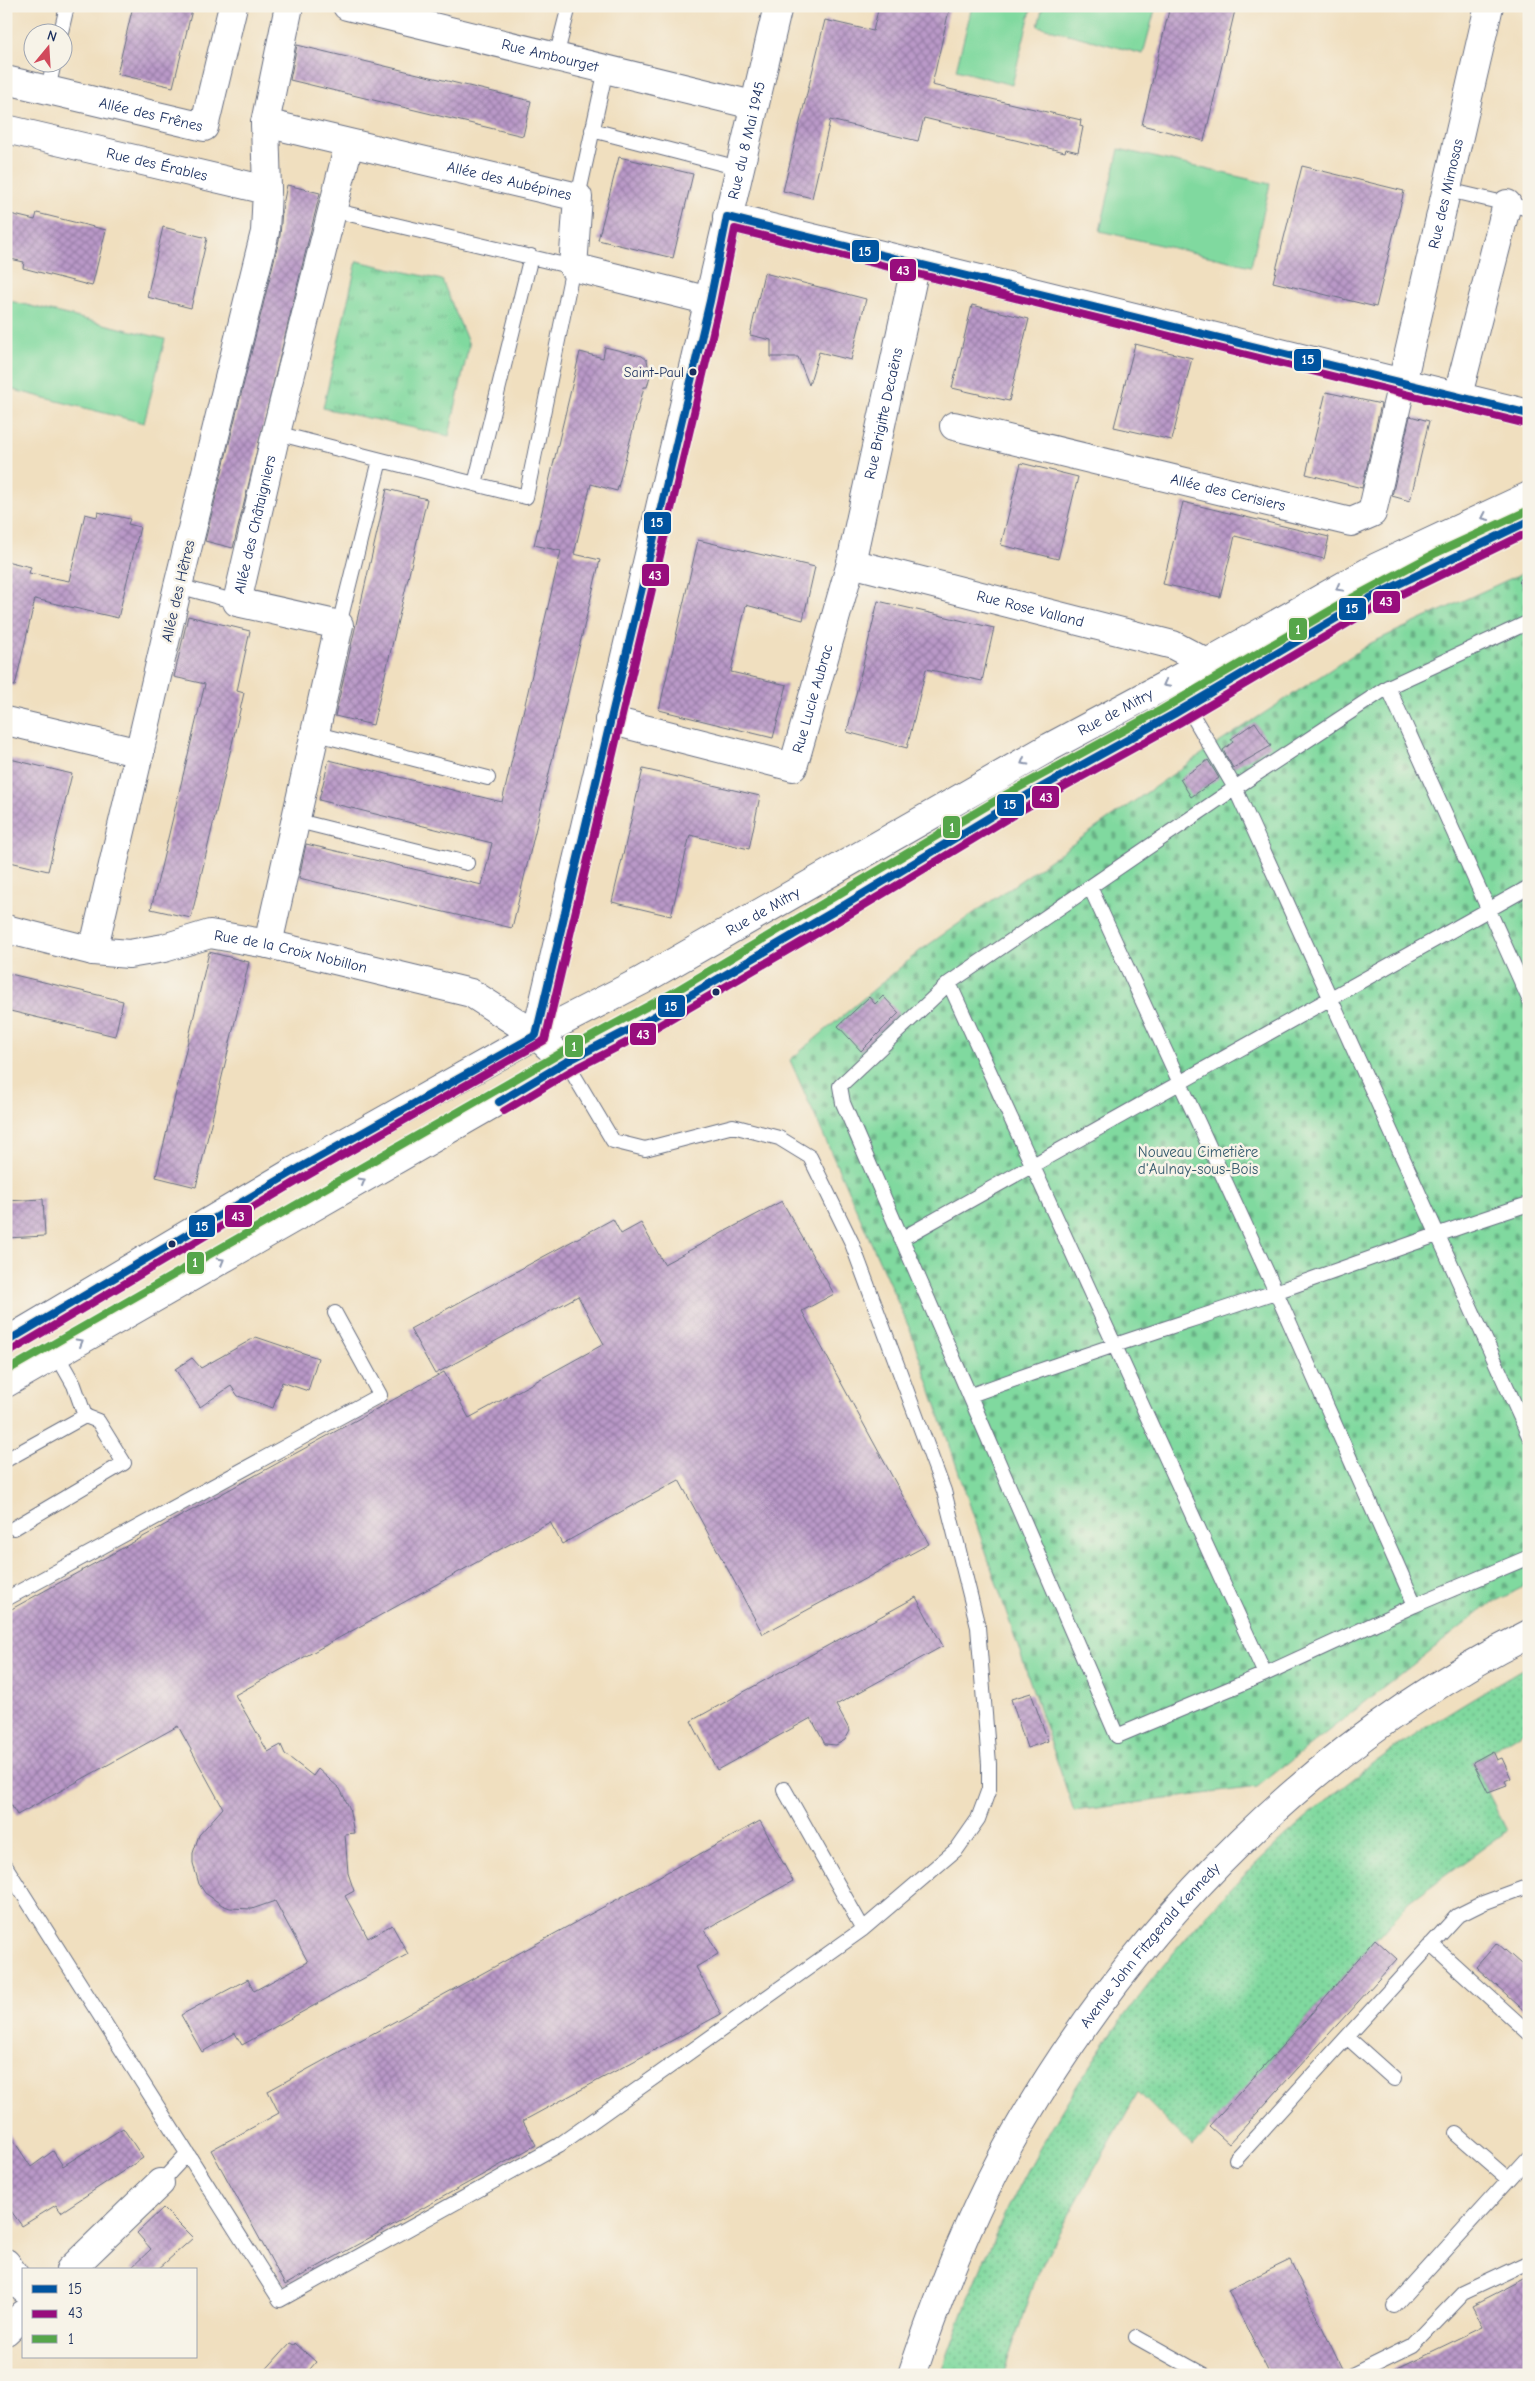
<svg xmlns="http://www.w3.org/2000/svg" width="1535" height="2381" font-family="'Comic Neue',sans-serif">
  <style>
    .grass { fill: url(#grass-dots); stroke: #4e847e }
    .cemetery { fill: url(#cemetery-stones); stroke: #4e847e }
    .park { fill: url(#park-tufts); stroke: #4e847e }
    .pitch { fill: #80d99f; stroke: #4e847e }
    .building { fill: url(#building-cross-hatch) }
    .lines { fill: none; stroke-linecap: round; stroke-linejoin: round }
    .lane-casing { stroke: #666d80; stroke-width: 16 }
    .street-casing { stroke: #666d80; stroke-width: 30 }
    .primary-casing { stroke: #666d80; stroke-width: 30 }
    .lane { stroke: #fff; stroke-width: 14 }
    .street { stroke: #fff; stroke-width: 28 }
    .primary { stroke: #fff; stroke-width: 28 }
    .bus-1-casing { stroke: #f7f3e8; stroke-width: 11 }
    .bus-2-casing { stroke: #f7f3e8; stroke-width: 11 }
    .bus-3-casing { stroke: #f7f3e8; stroke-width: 11 }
    .bus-1 { stroke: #0054a0; stroke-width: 8 }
    .bus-2 { stroke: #980d7d; stroke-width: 8 }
    .bus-3 { stroke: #56a64a; stroke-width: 8 }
    .oneway { stroke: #8d97ae }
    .bus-dot { fill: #1b2f5e; stroke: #f7f3e8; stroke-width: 2 }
    .labels { text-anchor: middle; stroke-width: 5; stroke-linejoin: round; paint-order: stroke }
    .bus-label { font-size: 14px; fill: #1b2f5e; stroke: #f7f3e8; text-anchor: end }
    .street-label { font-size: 15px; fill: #1b2f5e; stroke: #f7f3e8 }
    .park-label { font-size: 15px; fill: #345a6e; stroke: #f7f3e8 }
    .line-badge { stroke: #f7f3e8; stroke-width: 2 }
    .badge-label { font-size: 14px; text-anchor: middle; font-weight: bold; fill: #fff }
  </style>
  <defs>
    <pattern id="grass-dots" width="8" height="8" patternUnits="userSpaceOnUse" patternTransform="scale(1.25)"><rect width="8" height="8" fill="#80d99f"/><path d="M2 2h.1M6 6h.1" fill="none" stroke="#68b085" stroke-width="1.8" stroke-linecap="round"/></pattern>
    <pattern id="cemetery-stones" width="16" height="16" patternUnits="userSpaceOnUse" patternTransform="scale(1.25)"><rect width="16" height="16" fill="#80d99f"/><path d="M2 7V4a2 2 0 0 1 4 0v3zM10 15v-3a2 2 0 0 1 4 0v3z" fill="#68b085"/></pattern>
    <pattern id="park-tufts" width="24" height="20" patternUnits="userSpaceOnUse" patternTransform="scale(1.25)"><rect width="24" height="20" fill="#80d99f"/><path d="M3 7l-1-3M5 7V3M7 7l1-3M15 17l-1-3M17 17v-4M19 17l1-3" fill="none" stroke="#68b085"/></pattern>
    <pattern id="building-cross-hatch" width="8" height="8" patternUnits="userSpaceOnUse" patternTransform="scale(1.25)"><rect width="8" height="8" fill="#ba99c8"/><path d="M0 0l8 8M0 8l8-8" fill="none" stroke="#967da6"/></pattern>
  </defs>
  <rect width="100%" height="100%" fill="#f7f3e8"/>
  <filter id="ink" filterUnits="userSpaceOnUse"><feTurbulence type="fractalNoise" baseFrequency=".02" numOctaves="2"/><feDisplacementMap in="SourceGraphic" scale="10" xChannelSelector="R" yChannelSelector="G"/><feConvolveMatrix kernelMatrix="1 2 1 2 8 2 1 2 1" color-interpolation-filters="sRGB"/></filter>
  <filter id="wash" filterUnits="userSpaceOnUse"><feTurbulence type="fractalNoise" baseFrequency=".0096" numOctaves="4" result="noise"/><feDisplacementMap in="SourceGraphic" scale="20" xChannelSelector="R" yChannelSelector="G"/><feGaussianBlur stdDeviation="1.12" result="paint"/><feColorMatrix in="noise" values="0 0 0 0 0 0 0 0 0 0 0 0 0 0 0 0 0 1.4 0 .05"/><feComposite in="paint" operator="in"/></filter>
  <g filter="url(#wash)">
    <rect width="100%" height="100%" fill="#f0dfbf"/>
    <path class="grass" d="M 1529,1665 L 1529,1728 L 1473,1762 L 1507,1831 L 1410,1901 L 1193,2147 L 1138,2092 L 1052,2245 L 1033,2284 L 1003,2375 L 941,2375 C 1021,2129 1177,1904 1388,1753 C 1433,1721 1481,1693 1529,1665 Z"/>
    <path class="cemetery" d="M 1529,570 L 1529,1584 L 1490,1604 L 1257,1787 L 1074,1811 L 911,1332 L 790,1060 L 921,950 L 1202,754 L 1371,643 Z"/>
    <path class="park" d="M 357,261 L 442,280 L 469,345 L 449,436 L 323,408 Z"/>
    <path class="pitch" d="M 972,6 L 1032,6 L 1012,85 L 956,70 Z
      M 1043,6 L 1156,6 L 1143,54 L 1038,26 Z
      M 1119,149 L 1270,184 L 1251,266 L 1100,231 Z
      M 6,300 L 165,339 L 144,423 L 6,388 Z"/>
    <g id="blocks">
      <path class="building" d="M 133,6 L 193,6 L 173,87 L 117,74 Z
        M 879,6 L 950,6 L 932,85 L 1081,120 L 1080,126 L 1083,127 L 1078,152 L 1066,149 L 1065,152 L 924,118 L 918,141 L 830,120 L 812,198 L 783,191 L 825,20 L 873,31 Z
        M 1170,6 L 1236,6 L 1204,141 L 1142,125 Z
        M 297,45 L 531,101 L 523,136 L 290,80 Z
        M 619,157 L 693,174 L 673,258 L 598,240 Z
        M 1302,166 L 1404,191 L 1376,307 L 1273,282 Z
        M 287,185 L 320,193 L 233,548 L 205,541 L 280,236 L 282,210 Z
        M 6,213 L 35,220 L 37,213 L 106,230 L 92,286 L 23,268 L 24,262 L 6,258 Z
        M 163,227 L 207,238 L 191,308 L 147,297 Z
        M 764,273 L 866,299 L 851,360 L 819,352 L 809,385 L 798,357 L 771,357 L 771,340 L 750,335 Z
        M 972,305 L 1029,319 L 1009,401 L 952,388 Z
        M 1135,344 L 1192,358 L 1172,440 L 1114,427 Z
        M 605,347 L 642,356 L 647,360 L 650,376 L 647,387 L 644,387 L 617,491 L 591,484 L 574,554 L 600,560 L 512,928 L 299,878 L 306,844 L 482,885 L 492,843 L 319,800 L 329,760 L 502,802 L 561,551 L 534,545 L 580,352 L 603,358 Z
        M 1326,392 L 1381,404 L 1362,488 L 1306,474 Z
        M 1410,416 L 1429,421 L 1410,501 L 1392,496 Z
        M 1021,463 L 1078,477 L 1058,559 L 1001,545 Z
        M 387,489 L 427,499 L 373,725 L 335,716 Z
        M 1183,502 L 1329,537 L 1324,559 L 1235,536 L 1220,597 L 1163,584 Z
        M 98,512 L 130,519 L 128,524 L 140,527 L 118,618 L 35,599 L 15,686 L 6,685 L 6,561 L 31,567 L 29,573 L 69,581 L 85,514 L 97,517 Z
        M 698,540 L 815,567 L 803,620 L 746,605 L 731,672 L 787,685 L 773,738 L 659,710 Z
        M 878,601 L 994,628 L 982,681 L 926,669 L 907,748 L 847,732 Z
        M 188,616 L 250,631 L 237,691 L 244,693 L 191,918 L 151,909 L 205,684 L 174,677 Z
        M 1255,722 L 1271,746 L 1233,768 L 1223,750 L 1233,742 L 1231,739 Z
        M 6,758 L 72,774 L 48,871 L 6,861 Z
        M 1208,760 L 1219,778 L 1191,797 L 1180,779 Z
        M 643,769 L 760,796 L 749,849 L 690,835 L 671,916 L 612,902 Z
        M 209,952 L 249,962 L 196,1187 L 156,1177 Z
        M 6,973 L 123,1001 L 115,1036 L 6,1010 Z
        M 883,996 L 899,1013 L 861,1051 L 838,1026 L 869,997 L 875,1004 Z
        M 43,1199 L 45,1236 L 6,1238 L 6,1201 Z
        M 782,1201 L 834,1294 L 802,1311 L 929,1544 L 763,1634 L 679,1480 L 562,1544 L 550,1522 L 235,1695 L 268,1752 L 281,1745 L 285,1754 L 313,1776 L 318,1769 L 340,1789 L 349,1807 L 354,1833 L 345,1834 L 348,1873 L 354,1891 L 345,1896 L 368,1938 L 392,1925 L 408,1954 L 242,2045 L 235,2033 L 202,2052 L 181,2015 L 248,1979 L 254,1991 L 308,1962 L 275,1901 L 252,1909 L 230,1908 L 222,1905 L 205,1893 L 199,1884 L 193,1863 L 193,1853 L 199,1835 L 223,1808 L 178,1726 L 17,1815 L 6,1796 L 6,1612 L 444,1372 L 469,1418 L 604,1344 L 578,1296 L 435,1374 L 410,1329 L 613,1219 L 621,1234 L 641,1223 L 664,1264 Z
        M 256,1337 L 318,1358 L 308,1391 L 282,1382 L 273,1408 L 238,1396 L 231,1386 L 200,1407 L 175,1369 L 192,1358 L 201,1368 Z
        M 916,1597 L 943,1646 L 836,1705 L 850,1731 L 845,1740 L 836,1745 L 825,1744 L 811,1718 L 717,1770 L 691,1721 Z
        M 1031,1693 L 1048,1741 L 1027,1748 L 1011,1699 Z
        M 1493,1751 L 1497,1760 L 1502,1758 L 1511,1778 L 1505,1781 L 1507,1785 L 1488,1792 L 1473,1762 Z
        M 760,1821 L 793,1881 L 705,1930 L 718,1954 L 696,1967 L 721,2014 L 523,2121 L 536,2145 L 285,2285 L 211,2150 L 279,2113 L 268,2091 Z
        M 1375,1939 L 1397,1959 L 1229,2144 L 1209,2126 L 1305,2021 Z
        M 1497,1943 L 1529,1971 L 1529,2015 L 1476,1967 Z
        M 123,2128 L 143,2158 L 61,2212 L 56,2205 L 22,2226 L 6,2204 L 6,2129 L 31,2167 L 53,2151 L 63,2166 Z
        M 163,2208 L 193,2238 L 157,2270 L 129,2270 L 151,2249 L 137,2233 Z
        M 1290,2260 L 1344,2373 L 1343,2375 L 1270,2375 L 1228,2290 Z
        M 1529,2277 L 1529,2375 L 1383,2375 L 1483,2327 L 1472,2306 Z
        M 290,2343 L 294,2345 L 295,2343 L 316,2362 L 305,2375 L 261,2375 Z"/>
    </g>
  </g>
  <g filter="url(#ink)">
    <use href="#blocks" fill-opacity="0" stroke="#666d80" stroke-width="1"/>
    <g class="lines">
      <defs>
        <path id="lane" d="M 61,32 L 67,6
          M 556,57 L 569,6
          M 48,90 L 54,62
          M 592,130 L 739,168
          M 1448,190 L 1529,209
          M 578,197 L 606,69
          M 276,433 L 526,497 L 573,267 L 332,210
          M 475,484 L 531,256
          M 1527,583 L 1529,586
          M 178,586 L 237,602
          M 1529,622 L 1388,687 L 1235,788 L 949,983 L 840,1086 L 843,1103 C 933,1315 1027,1524 1117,1736 L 1265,1674 L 1415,1605 L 1529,1557
          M 339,625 L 380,460
          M 1388,687 L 1529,999
          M 1187,706 L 1235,788 L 1529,1436
          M 313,733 L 488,778
          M 294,820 L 467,863
          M 1090,887 L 1276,1292 L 1415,1605
          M 949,983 L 1265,1674
          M 566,1062 L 613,1141 L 645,1149 L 733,1126 L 779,1138 L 810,1157 L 851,1241 L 944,1491 L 978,1627 L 989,1764 L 989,1789 L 978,1819 L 957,1849 L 863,1929
          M 901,1239 L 1529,887
          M 971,1395 C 1072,1358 1174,1326 1275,1292 C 1360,1263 1443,1231 1529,1204
          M 6,1460 L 85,1416 L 74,1385 L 57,1355
          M 14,1528 L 124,1463 L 98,1421 L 85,1416
          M 6,1599 L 380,1395 L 335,1313
          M 6,1867 L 280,2300 L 559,2145 L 863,1929 L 784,1789
          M 1431,1944 L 1529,2033
          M 1347,2037 L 1394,2079
          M 1456,2134 L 1508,2179
          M 1236,2159 L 1457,1916 L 1483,1903 L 1529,1886
          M 160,2183 L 186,2155
          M 1394,2306 L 1529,2157
          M 1136,2337 L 1204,2375
          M 1352,2375 L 1413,2345 L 1463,2293 L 1529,2262"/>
        <g id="street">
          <path id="s1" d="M 347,6 L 753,105"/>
          <path id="s2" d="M 6,80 L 204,127 L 233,6"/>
          <path id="s3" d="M 265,123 L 578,197 L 573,267 L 710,301"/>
          <path id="s4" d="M 6,129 L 267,190 L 265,232 L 178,586 L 93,951"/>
          <path d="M 267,190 L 265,123 L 289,6"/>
          <path d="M 727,217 L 1529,414"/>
          <path d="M 1458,395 L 1507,204"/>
          <path id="s5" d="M 954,426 L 1351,522 L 1372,513 L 1489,6"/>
          <path id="s6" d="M 851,563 L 1173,645 L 1207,663"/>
          <path id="s7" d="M 609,720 L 793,767 L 851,563 L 916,263"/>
          <path d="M 6,721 L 140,753"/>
          <path id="s8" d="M 6,929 L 93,951 L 129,954 L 164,948 L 210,934 L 268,944 L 471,993 L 536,1035 L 566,1062"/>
          <path id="s9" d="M 268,944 L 339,625 L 237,602 L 276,433 L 349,144"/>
          <path id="s10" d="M 536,1035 L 778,6"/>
          <path d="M 6,2263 L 24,2289"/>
          <path d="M 70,2270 L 160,2183"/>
          <path d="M 6,2331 L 24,2314"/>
        </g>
        <g id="primary">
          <path id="s11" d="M 6,1342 L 296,1170 L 536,1035 L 641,981 L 1050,747 L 1207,663 L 1377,567 L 1529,496"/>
          <path d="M 6,1383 L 566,1062 C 719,983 863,890 1012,803 C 1070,770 1130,740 1187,706 C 1299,641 1409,571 1529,521"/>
          <path id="s12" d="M 912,2375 C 941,2288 976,2199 1023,2120 C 1141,1919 1319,1739 1529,1634"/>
        </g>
      </defs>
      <use href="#lane" class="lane-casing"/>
      <use href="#street" class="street-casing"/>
      <use href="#primary" class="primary-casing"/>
      <use href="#lane" class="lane"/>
      <use href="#street" class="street"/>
      <use href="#primary" class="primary"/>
      <defs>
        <path id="bus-1" d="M 499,1102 L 566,1062 L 646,1021 L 838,909 L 1013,803 L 1174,714 L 1372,597 L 1529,521
          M 6,1342 L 296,1170 L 536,1035 L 710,301 L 727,217 L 1529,414"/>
        <path id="bus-2" d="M 504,1111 L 571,1071 L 651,1030 L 843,918 L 1018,812 L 1179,723 L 1377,606 L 1529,532
          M 11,1351 L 301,1179 L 545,1040 L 720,303 L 735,229 L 1527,424"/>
        <path id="bus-3" d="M 6,1371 L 561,1053 L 674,992 L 1007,794 L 1161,710 L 1350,599 L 1436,553 L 1525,512"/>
      </defs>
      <use href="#bus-1" class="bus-1-casing"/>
      <use href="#bus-2" class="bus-2-casing"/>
      <use href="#bus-3" class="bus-3-casing"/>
      <use href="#bus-1" class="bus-1"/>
      <use href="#bus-2" class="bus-2"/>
      <use href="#bus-3" class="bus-3"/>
    </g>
    <defs><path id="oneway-chevron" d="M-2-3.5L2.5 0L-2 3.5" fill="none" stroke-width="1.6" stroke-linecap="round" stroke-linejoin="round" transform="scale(1.25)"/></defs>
    <g class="oneway">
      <use href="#oneway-chevron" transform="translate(1485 517) rotate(155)"/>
      <use href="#oneway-chevron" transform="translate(1339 588) rotate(151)"/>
      <use href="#oneway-chevron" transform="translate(1166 684) rotate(152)"/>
      <use href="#oneway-chevron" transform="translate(1024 762) rotate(150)"/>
      <use href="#oneway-chevron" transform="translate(362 1181) rotate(-30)"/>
      <use href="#oneway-chevron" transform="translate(221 1261) rotate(-30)"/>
      <use href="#oneway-chevron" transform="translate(80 1342) rotate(-30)"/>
    </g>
  </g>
  <g class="bus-dot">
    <circle cx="693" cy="372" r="4.5"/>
    <circle cx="716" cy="992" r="4.5"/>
    <circle cx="172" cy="1244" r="4.5"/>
  </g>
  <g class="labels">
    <g class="bus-label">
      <text x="684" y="377">Saint-Paul</text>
    </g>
    <g class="street-label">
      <text dy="5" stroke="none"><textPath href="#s1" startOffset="209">Rue Ambourget</textPath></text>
      <text dy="5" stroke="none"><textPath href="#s2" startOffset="149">Allée des Frênes</textPath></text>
      <text dy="5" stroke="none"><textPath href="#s10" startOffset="919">Rue du 8 Mai 1945</textPath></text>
      <text dy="5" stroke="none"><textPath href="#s4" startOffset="155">Rue des Érables</textPath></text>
      <text dy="5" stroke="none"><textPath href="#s3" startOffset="251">Allée des Aubépines</textPath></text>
      <text dy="5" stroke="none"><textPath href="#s5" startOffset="759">Rue des Mimosas</textPath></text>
      <text dy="5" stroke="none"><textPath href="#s7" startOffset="555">Rue Brigitte Decaëns</textPath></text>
      <text dy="5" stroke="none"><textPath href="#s5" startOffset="282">Allée des Cerisiers</textPath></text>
      <text dy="5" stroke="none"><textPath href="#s9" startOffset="511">Allée des Châtaigniers</textPath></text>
      <text transform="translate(178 591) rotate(-77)" y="5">Allée des Hêtres</text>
      <text dy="5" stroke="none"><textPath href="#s6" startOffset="185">Rue Rose Valland</textPath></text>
      <text dy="5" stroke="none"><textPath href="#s7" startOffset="261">Rue Lucie Aubrac</textPath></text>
      <text dy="5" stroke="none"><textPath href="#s11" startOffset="1276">Rue de Mitry</textPath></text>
      <text dy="5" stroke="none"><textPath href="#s11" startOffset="871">Rue de Mitry</textPath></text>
      <text dy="5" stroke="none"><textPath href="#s8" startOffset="292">Rue de la Croix Nobillon</textPath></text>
      <text dy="5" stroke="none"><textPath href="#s12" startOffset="495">Avenue John Fitzgerald Kennedy</textPath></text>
    </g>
    <g class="park-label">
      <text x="1198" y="1157">Nouveau Cimetière<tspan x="1198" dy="17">d'Aulnay-sous-Bois</tspan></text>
    </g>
  </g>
  <g class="line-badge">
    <rect x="851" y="239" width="29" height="24" rx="5" fill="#0054a0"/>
    <rect x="889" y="258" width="28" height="24" rx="5" fill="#980d7d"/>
    <rect x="1293" y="348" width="29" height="24" rx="5" fill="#0054a0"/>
    <rect x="643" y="511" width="29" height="24" rx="5" fill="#0054a0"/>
    <rect x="641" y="563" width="29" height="24" rx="5" fill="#980d7d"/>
    <rect x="1372" y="590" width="29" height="24" rx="5" fill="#980d7d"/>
    <rect x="1338" y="597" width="29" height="24" rx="5" fill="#0054a0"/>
    <rect x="1288" y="617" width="20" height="24" rx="5" fill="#56a64a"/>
    <rect x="1031" y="785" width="29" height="24" rx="5" fill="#980d7d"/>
    <rect x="996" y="793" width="29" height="24" rx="5" fill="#0054a0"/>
    <rect x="942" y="815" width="19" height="24" rx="5" fill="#56a64a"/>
    <rect x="657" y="994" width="29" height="24" rx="5" fill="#0054a0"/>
    <rect x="629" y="1022" width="28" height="24" rx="5" fill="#980d7d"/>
    <rect x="564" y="1034" width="20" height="24" rx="5" fill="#56a64a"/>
    <rect x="224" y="1204" width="29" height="24" rx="5" fill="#980d7d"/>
    <rect x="188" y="1214" width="28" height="24" rx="5" fill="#0054a0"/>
    <rect x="186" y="1251" width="19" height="24" rx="5" fill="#56a64a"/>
  </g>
  <g class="badge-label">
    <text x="865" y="256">15</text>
    <text x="903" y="275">43</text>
    <text x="1308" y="364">15</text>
    <text x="657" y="527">15</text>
    <text x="655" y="580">43</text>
    <text x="1386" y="606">43</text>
    <text x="1352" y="613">15</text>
    <text x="1298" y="634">1</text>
    <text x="1046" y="802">43</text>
    <text x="1010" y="809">15</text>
    <text x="952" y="832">1</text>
    <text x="671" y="1011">15</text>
    <text x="643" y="1039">43</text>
    <text x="574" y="1051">1</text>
    <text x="238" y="1221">43</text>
    <text x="202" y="1231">15</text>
    <text x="195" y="1267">1</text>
  </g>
  <rect width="1535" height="2381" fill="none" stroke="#f7f3e8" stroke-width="25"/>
  <rect x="22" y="2268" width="175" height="90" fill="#f7f3e8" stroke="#9fa5b1"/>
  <rect x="32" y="2285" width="25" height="8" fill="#0054a0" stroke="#9fa5b1"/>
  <text x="68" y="2294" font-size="15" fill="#1b2f5e">15</text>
  <rect x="32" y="2310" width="25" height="8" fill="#980d7d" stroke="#9fa5b1"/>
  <text x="68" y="2318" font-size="15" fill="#1b2f5e">43</text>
  <rect x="32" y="2335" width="25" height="8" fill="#56a64a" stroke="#9fa5b1"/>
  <text x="68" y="2344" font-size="15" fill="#1b2f5e">1</text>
  <g transform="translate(48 48) rotate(18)"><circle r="24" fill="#f7f3e8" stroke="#9fa5b1"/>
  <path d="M0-4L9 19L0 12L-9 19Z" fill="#d1495b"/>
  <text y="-8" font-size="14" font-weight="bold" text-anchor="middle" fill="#1b2f5e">N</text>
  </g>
</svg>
